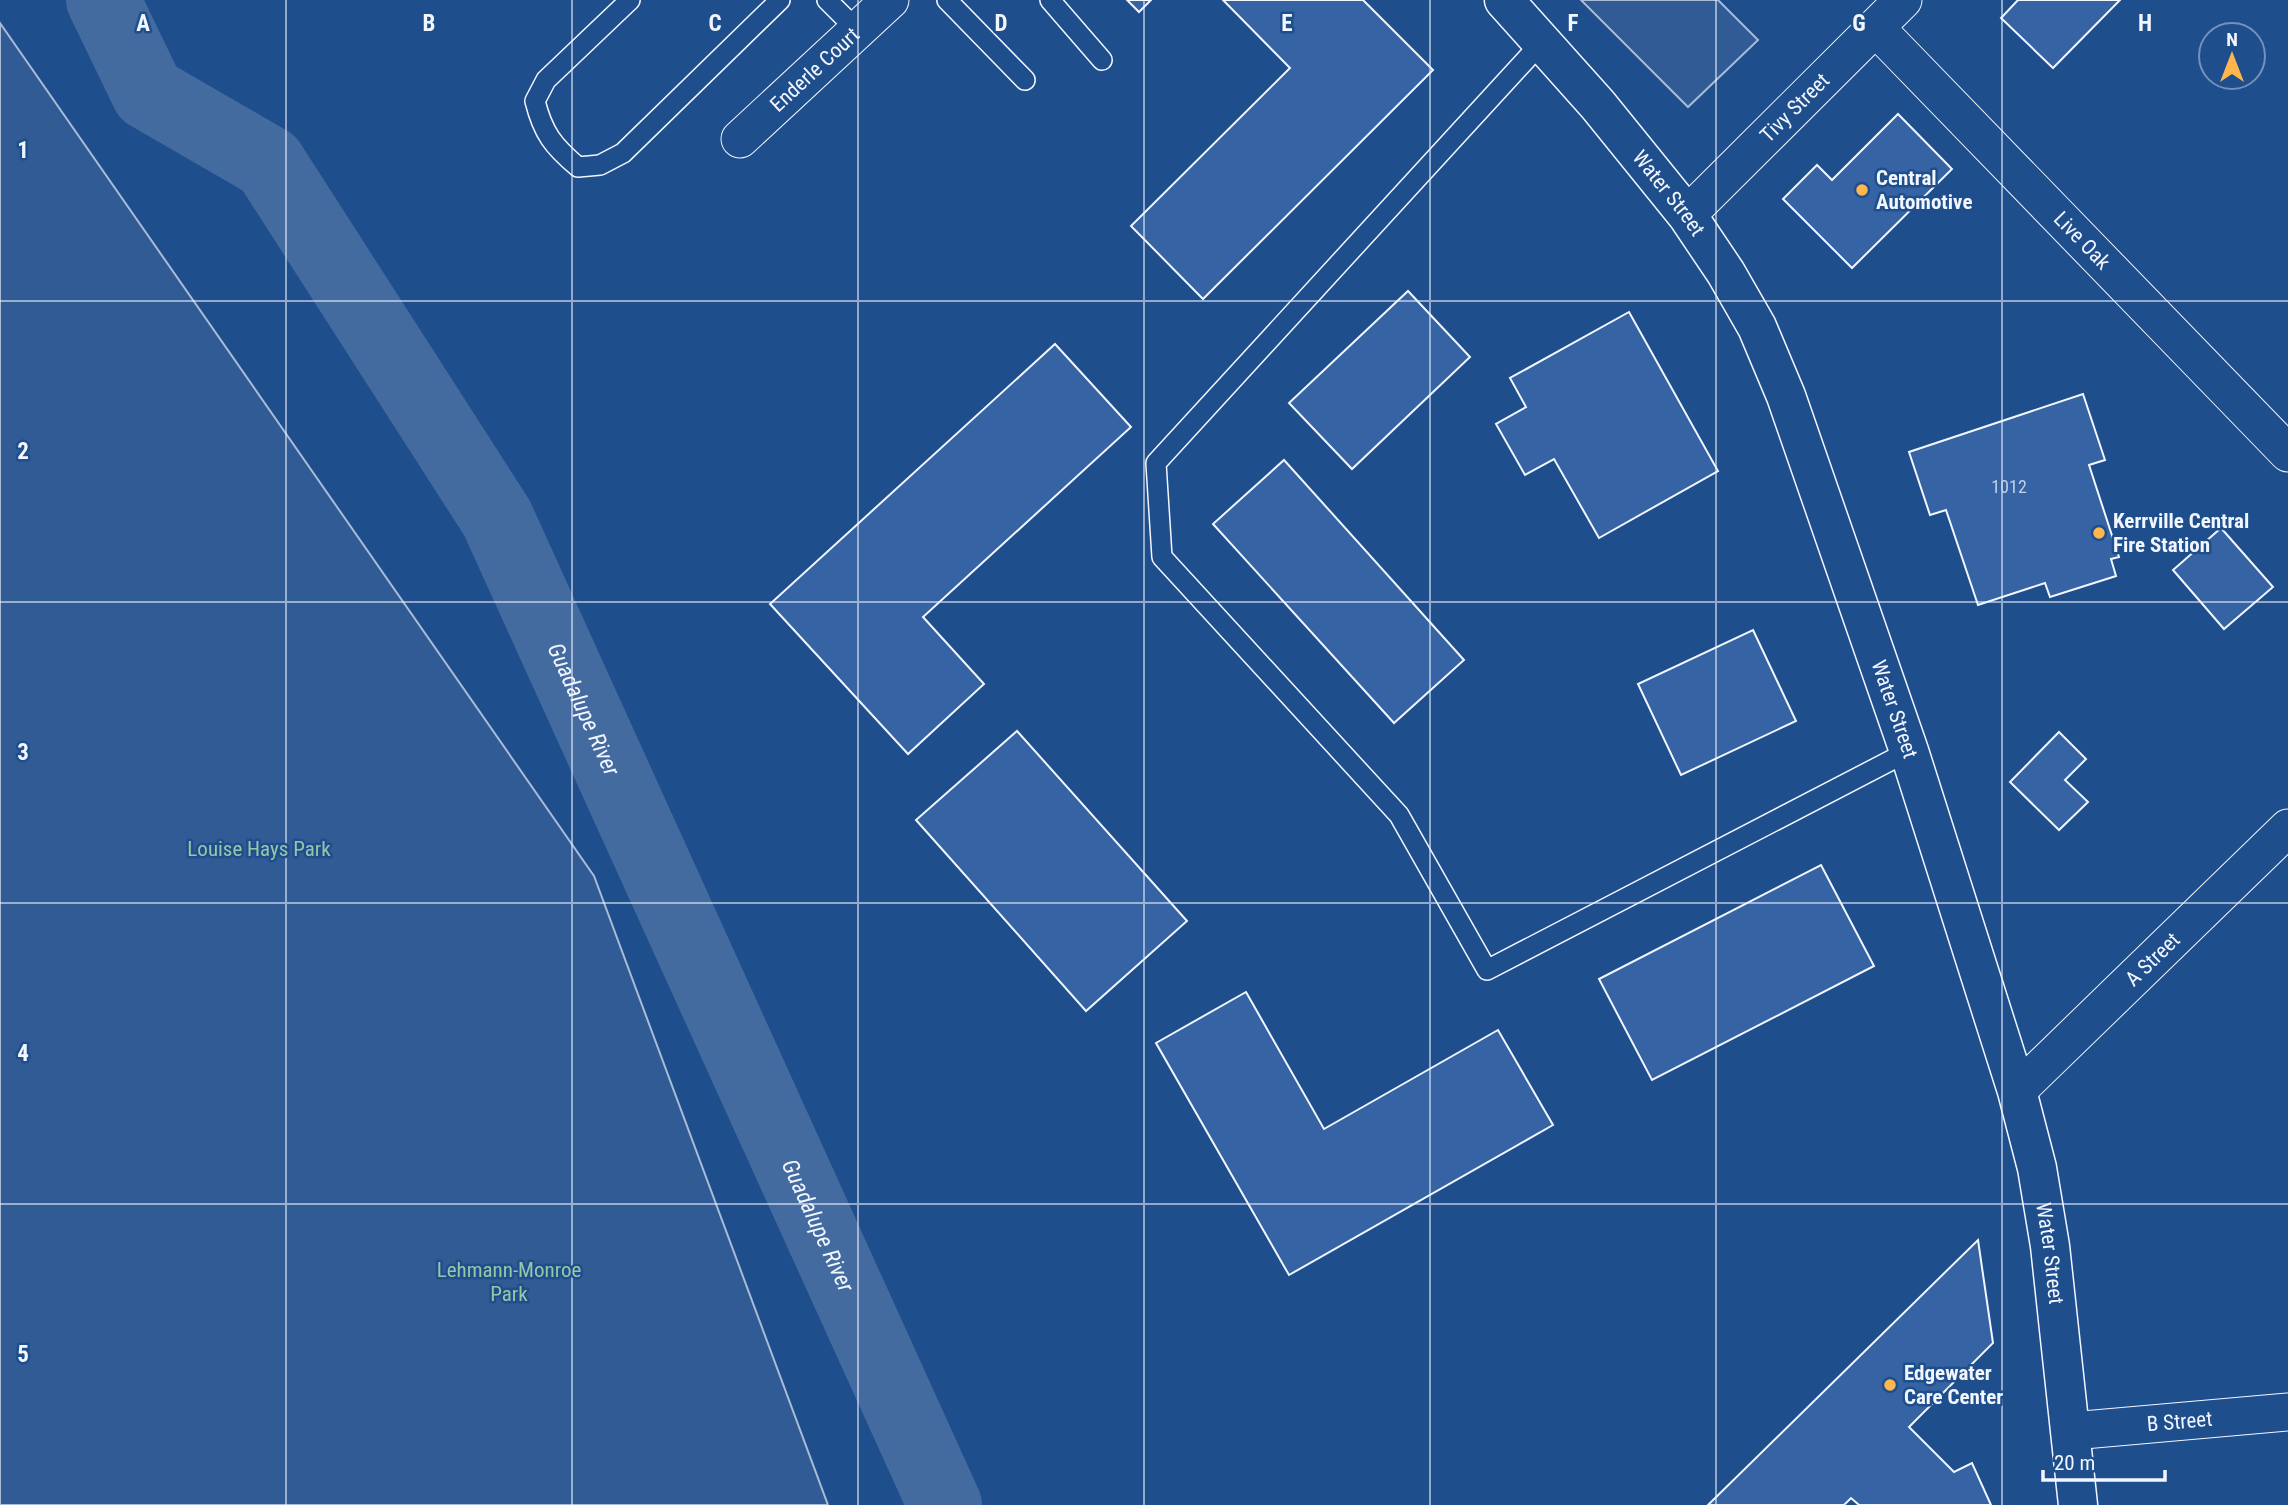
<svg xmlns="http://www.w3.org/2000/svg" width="2288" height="1505" font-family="'Roboto Condensed',sans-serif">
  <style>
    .green { fill: #305b95; stroke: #a8bbd7; stroke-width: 2 }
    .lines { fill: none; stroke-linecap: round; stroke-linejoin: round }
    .river { stroke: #446ba0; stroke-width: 74 }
    .building { fill: #3563a3; stroke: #f2f6ff; stroke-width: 2 }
    .service-casing { stroke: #f2f6ff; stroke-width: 22 }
    .minor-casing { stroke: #f2f6ff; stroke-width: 39 }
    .tertiary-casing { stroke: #f2f6ff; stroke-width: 41 }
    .service { stroke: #1f4e8c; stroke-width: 19 }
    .minor { stroke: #1f4e8c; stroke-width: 37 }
    .tertiary { stroke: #1f4e8c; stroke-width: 38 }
    .grid { fill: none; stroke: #f2f6ff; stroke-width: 2; stroke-opacity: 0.55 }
    .poi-dot { fill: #ffb74d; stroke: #1f4e8c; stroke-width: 2.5 }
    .labels { text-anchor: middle; stroke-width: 5; stroke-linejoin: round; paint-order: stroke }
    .number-label { font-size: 18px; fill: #c3d1e8 }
    .street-label { font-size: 21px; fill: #f2f6ff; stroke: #1f4e8c }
    .poi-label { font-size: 21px; font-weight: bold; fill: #f2f6ff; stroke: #1f4e8c; text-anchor: start }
    .park-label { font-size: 21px; fill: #97c8a6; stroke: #1f4e8c }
    .water-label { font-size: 23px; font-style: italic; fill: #f2f6ff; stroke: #1f4e8c }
    .grid-label { font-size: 23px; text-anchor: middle; font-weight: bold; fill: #f2f6ff; stroke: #1f4e8c; stroke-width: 5; stroke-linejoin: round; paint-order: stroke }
  </style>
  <rect width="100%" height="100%" fill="#1f4e8c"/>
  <path class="green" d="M 1581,0 L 1718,0 L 1758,40 L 1688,107 Z
    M 0,23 L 594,876 L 828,1505 L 0,1505 Z"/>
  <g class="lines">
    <path class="river" id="s1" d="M 103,0 L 148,93 L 269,163 L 497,518 L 945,1505"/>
  </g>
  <path class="building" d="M 1127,0 L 1151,0 L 1139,12 Z
    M 1223,0 L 1363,0 L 1433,70 L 1203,299 L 1131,226 L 1290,68 Z
    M 2018,0 L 2120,0 L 2053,68 L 2001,18 Z
    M 1898,114 L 1952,169 L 1852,268 L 1783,199 L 1817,165 L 1832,180 Z
    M 1408,291 L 1470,357 L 1352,469 L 1289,403 Z
    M 1629,312 L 1718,471 L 1599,538 L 1554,459 L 1525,475 L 1496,424 L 1526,407 L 1510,378 Z
    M 1055,344 L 1131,427 L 923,617 L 984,684 L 908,754 L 770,604 Z
    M 2083,394 L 2105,460 L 2089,465 L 2119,557 L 2111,559 L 2116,576 L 2050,597 L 2045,583 L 1978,605 L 1946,510 L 1930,515 L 1909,452 Z
    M 1284,460 L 1464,660 L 1394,723 L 1213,524 Z
    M 2221,528 L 2273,587 L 2224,629 L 2173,570 Z
    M 1753,630 L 1796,721 L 1681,775 L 1638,684 Z
    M 1017,731 L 1187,921 L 1086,1011 L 916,820 Z
    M 2059,732 L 2086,759 L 2065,780 L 2088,802 L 2059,830 L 2010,782 Z
    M 1821,865 L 1874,966 L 1652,1080 L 1599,979 Z
    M 1246,992 L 1324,1129 L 1498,1030 L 1553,1125 L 1289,1275 L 1156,1043 Z
    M 1978,1240 L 1993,1343 L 1909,1427 L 1954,1472 L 1972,1463 L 1991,1505 L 1859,1505 L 1851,1498 L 1844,1505 L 1708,1505 Z"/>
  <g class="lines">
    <defs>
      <path id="service" d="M 630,0 L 546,80 L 535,101 C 543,133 553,146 578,167 L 600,165 L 623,153 L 780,0
        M 827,0 L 857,30
        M 947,0 L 1025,80
        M 1050,0 L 1102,60
        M 1542,42 L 1156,463 L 1162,557 L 1399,815 L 1487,970 L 1909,751"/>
      <g id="minor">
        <path id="s2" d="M 1876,28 L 2288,453"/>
        <path id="s3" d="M 740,139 L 890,0"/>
        <path id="s4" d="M 1687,215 L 1903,0"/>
        <path id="s5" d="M 2017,1091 L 2288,828"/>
        <path id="s6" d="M 2072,1431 L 2288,1412"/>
      </g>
      <g id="tertiary">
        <path id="s7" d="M 1504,0 L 1598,105 L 1687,215 L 1726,273 L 1757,327 L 1786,396 L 1909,751 L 2017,1091 L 2037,1168 L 2050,1246 L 2078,1505"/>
      </g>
    </defs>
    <use href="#service" class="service-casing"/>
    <use href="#minor" class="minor-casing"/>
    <use href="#tertiary" class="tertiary-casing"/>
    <use href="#service" class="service"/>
    <use href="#minor" class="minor"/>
    <use href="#tertiary" class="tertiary"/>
  </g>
  <path class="grid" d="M 286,0 L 286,1505M 572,0 L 572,1505M 858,0 L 858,1505M 1144,0 L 1144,1505M 1430,0 L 1430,1505M 1716,0 L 1716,1505M 2002,0 L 2002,1505M 0,301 L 2288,301M 0,602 L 2288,602M 0,903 L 2288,903M 0,1204 L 2288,1204"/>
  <g class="poi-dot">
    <circle cx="1862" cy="190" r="7"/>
    <circle cx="2099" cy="533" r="7"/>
    <circle cx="1890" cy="1385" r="7"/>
  </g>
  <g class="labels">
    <g class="number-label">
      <text x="2009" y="493">1012</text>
    </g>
    <g class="street-label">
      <text dy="7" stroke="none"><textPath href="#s3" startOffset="102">Enderle Court</textPath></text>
      <text dy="7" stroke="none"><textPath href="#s4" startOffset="152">Tivy Street</textPath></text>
      <text dy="7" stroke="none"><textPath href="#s7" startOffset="254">Water Street</textPath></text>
      <text dy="7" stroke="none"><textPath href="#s2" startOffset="296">Live Oak</textPath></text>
      <text dy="7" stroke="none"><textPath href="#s7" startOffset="821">Water Street</textPath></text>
      <text dy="7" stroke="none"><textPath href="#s5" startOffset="189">A Street</textPath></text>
      <text dy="7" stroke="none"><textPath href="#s7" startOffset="1388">Water Street</textPath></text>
      <text dy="7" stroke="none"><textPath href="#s6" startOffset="108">B Street</textPath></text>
    </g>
    <g class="poi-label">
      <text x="1876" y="185">Central<tspan x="1876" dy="24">Automotive</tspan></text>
      <text x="2113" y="528">Kerrville Central<tspan x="2113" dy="24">Fire Station</tspan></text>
      <text x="1904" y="1380">Edgewater<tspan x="1904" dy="24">Care Center</tspan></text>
    </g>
    <g class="park-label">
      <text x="259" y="856">Louise Hays Park</text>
      <text x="509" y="1277">Lehmann-Monroe<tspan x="509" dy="24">Park</tspan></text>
    </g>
    <g class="water-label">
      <text dy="8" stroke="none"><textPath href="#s1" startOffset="875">Guadalupe River</textPath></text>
      <text dy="8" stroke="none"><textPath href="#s1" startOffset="1442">Guadalupe River</textPath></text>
    </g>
  </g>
  <g class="grid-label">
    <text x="143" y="31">A</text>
    <text x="429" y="31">B</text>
    <text x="715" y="31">C</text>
    <text x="1001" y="31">D</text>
    <text x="1287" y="31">E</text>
    <text x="1573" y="31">F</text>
    <text x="1859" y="31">G</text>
    <text x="2145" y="31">H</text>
    <text x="23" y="158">1</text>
    <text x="23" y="459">2</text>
    <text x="23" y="760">3</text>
    <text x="23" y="1061">4</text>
    <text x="23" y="1362">5</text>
  </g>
  <g transform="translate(2232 56)"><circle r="33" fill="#1f4e8c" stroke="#7391ba" stroke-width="2"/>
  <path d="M0-5L12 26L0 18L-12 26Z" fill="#ffb74d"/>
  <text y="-10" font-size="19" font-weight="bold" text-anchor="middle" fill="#f2f6ff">N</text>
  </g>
  <path d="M2043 1470v10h122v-10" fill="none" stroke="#f2f6ff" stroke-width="3.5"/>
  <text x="2054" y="1470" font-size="21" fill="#f2f6ff" stroke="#1f4e8c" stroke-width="5" paint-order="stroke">20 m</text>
</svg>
